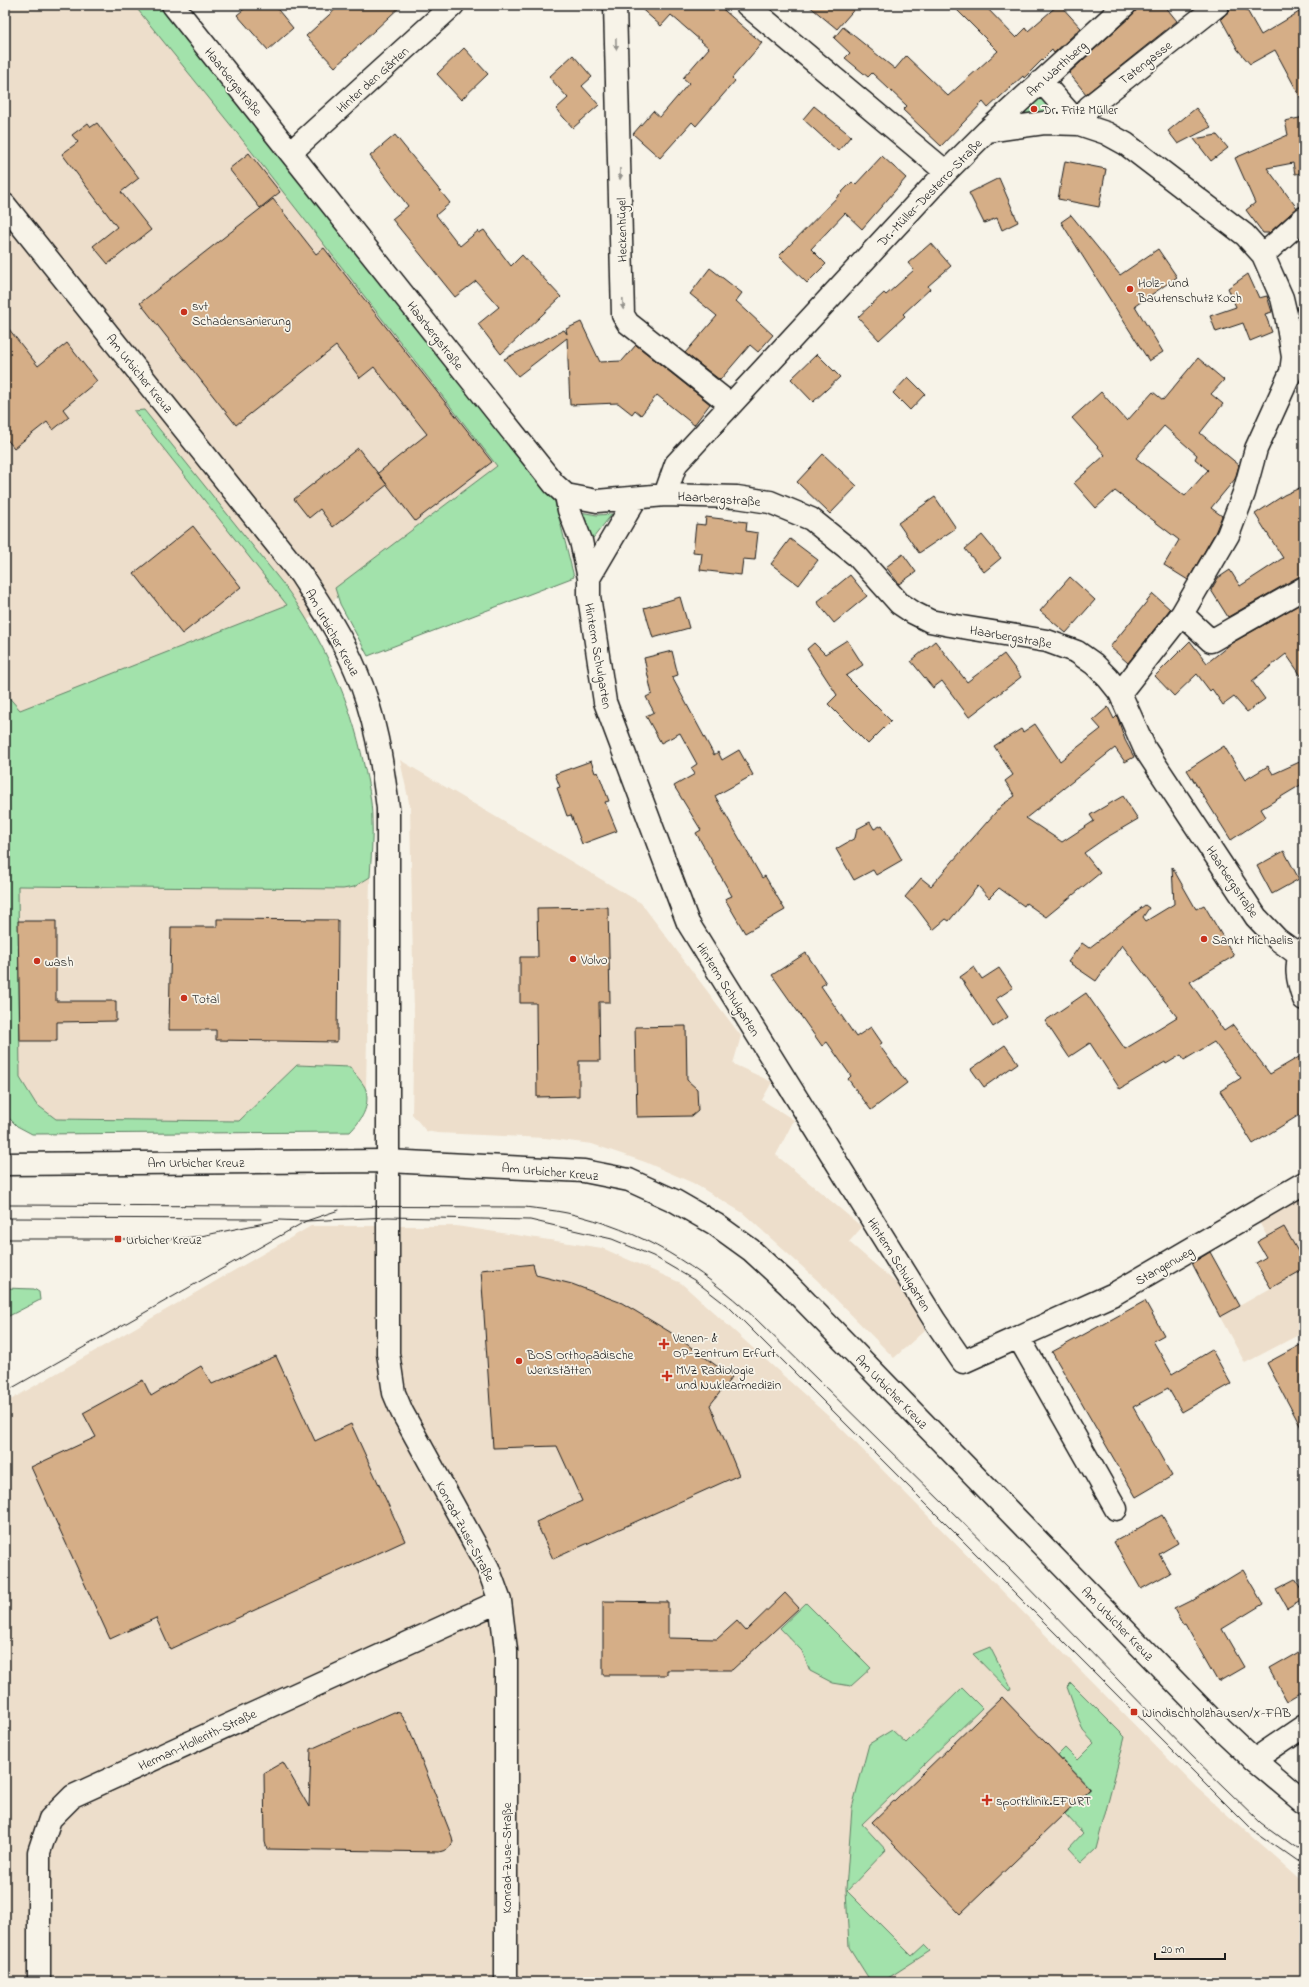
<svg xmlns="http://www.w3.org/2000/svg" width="1309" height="1987" font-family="'Indie Flower',sans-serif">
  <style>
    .built { fill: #eddecb }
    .green { fill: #a2e2ab; stroke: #5f7f64 }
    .building { fill: #d5ae87; stroke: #1c1c1c; fill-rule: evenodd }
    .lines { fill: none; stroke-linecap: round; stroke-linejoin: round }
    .minor-casing { stroke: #1c1c1c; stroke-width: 25 }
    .tertiary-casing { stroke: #1c1c1c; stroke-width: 25 }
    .secondary-casing { stroke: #1c1c1c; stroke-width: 25 }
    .minor { stroke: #f7f3e8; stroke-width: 22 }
    .tertiary { stroke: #f7f3e8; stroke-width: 22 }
    .secondary { stroke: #f7f3e8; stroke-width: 22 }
    .tram { stroke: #1c1c1c; stroke-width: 1 }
    .oneway { fill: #94928c }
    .poi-dot { fill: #c8321e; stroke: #f7f3e8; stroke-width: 1.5 }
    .labels { text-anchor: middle; stroke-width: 3.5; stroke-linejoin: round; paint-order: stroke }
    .street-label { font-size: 13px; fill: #1c1c1c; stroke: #f7f3e8 }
    .poi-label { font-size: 13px; fill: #1c1c1c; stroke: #f7f3e8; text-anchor: start }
  </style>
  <rect width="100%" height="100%" fill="#f7f3e8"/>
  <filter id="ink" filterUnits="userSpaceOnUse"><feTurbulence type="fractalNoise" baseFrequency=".025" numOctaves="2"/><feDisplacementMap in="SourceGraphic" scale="8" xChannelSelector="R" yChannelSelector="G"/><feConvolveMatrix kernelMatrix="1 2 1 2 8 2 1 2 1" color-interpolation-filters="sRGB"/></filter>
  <g filter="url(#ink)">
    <path class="built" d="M 5,5 L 142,5 L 510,467 L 292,632 L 5,726 Z
      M 400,760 L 641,903 L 741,1036 L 733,1064 L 772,1082 L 762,1100 L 794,1120 L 776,1155 L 862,1227 L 849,1242 L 902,1288 L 925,1330 L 894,1358 L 817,1280 L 743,1213 L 693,1183 L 645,1162 L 592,1144 L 545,1138 L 437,1133 L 426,1131 L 412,1114 L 414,1017 L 410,807 Z
      M 370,877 L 366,1090 L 350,1067 L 297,1065 L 239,1121 L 56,1119 L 36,1104 L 20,1078 L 18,886 L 343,889 L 362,882 Z
      M 1304,1196 L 1304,1332 L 1245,1363 L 1220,1317 L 1290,1277 L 1259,1222 Z
      M 311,1226 L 456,1226 L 602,1248 L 681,1283 L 837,1424 L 1196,1787 L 1304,1883 L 1304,1982 L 5,1982 L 5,1403 Z"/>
    <path class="green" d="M 134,5 L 160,5 L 555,502 L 574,577 L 368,656 L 340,604 L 335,588 L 497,466 L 237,133 Z
      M 1042,95 L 1051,108 L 1050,112 L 1040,118 L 1015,115 Z
      M 144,410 L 284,585 C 323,639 350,699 364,765 C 368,782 372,801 372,819 C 373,838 371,858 370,877 L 354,887 L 343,889 L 18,886 L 20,1078 L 36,1104 L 56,1119 L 239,1121 L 297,1065 L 350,1067 C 354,1074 364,1083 366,1090 C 370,1107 361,1121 350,1132 L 32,1134 L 17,1126 L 5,1114 L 5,693 L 20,710 L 287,605 L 134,411 Z
      M 574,511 L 597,515 L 612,514 L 590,542 Z
      M 5,1288 L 34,1289 L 39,1292 L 40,1300 L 5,1318 Z
      M 806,1603 L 871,1668 L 851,1686 L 833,1683 L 810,1671 L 802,1651 L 780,1628 Z
      M 990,1647 L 1011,1688 L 1009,1691 L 973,1654 Z
      M 1071,1683 L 1125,1737 L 1096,1849 L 1082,1862 L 1069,1848 L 1083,1833 L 1065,1814 L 1091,1789 L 1058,1755 L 1065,1748 L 1077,1760 L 1094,1743 L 1083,1731 L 1067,1687 Z
      M 962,1688 L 982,1708 L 862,1824 L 886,1850 L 847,1891 L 912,1956 L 924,1945 L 930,1951 L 882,1982 L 871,1982 L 849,1947 L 846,1889 L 852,1808 L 869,1744 L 892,1730 L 906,1743 Z"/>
    <path class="building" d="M 249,5 L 274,5 L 293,28 L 268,50 L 237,15 Z
      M 340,5 L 402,5 L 335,67 L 306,36 Z
      M 637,5 L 718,5 L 762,43 L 732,78 L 735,81 L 696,126 L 692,122 L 660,158 L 633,134 L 653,111 L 660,117 L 689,83 L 683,78 L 709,48 L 671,15 L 661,26 Z
      M 808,5 L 858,5 L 837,29 Z
      M 952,5 L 984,5 L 1016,38 L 1026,28 L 1028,31 L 1058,5 L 1060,5 L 1081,28 L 1054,53 L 1052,50 L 1024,78 L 1023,76 L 988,108 L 983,102 L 941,146 L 903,110 L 907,106 L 872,73 L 868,77 L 845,58 L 850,53 L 834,38 L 843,27 L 895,69 L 906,56 L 948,96 L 998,51 Z
      M 1141,5 L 1164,5 L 1177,21 L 1086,94 L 1069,73 L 1133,14 Z
      M 1235,5 L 1244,5 L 1261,35 L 1304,9 L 1304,104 L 1275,50 L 1250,64 L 1238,50 L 1221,19 Z
      M 464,48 L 488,74 L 461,100 L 437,74 Z
      M 573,55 L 592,77 L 582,86 L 599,105 L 573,128 L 556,109 L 568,98 L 549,77 Z
      M 814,106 L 851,136 L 838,151 L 803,119 Z
      M 1196,108 L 1211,127 L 1178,144 L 1168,131 Z
      M 1304,117 L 1304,173 L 1295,174 L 1293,163 L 1267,168 L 1297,208 L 1269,233 L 1263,233 L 1246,210 L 1255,203 L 1235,158 L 1288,135 L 1285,121 Z
      M 88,123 L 91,127 L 97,123 L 139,178 L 121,192 L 151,230 L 108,264 L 93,246 L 117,227 L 62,154 L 78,142 L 72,135 Z
      M 395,135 L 450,203 L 436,215 L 460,246 L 478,231 L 479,233 L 484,230 L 511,266 L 522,255 L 561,297 L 501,354 L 478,324 L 499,307 L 476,281 L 455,297 L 392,219 L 408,206 L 370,156 Z
      M 1217,135 L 1228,148 L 1211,161 L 1194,139 Z
      M 249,153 L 280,192 L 260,208 L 229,169 Z
      M 882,156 L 906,178 L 862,229 L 845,213 L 811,249 L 826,264 L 807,283 L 779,256 L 852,182 L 855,185 Z
      M 1065,161 L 1106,169 L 1099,207 L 1058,199 Z
      M 999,178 L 1018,222 L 1002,230 L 997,218 L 984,223 L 969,193 Z
      M 273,199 L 316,254 L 324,248 L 492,462 L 415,521 L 378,473 L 427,434 L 374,367 L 360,378 L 336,346 L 236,425 L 140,303 Z
      M 1071,215 L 1120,275 L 1158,249 L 1177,277 L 1135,306 L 1163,352 L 1149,361 L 1061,222 Z
      M 931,243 L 951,266 L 928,286 L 930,289 L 903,314 L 905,316 L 879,340 L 858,317 L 884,293 L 886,295 L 914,270 L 908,263 Z
      M 710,268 L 742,293 L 736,301 L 773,335 L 758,352 L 750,345 L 720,380 L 685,353 L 717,316 L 690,294 Z
      M 1248,274 L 1259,298 L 1267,296 L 1272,312 L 1265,314 L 1272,332 L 1250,341 L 1243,323 L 1216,332 L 1210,316 L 1236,307 L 1228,288 Z
      M 581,322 L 600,362 L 622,361 L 636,345 L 710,404 L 694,425 L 657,395 L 641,415 L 635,410 L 632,414 L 618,403 L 570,405 L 567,338 L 518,376 L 504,359 L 564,330 L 567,334 L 566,329 Z
      M 5,324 L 38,366 L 67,343 L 97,381 L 63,409 L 69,417 L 53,430 L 47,422 L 14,448 L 5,437 Z
      M 817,354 L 840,377 L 813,402 L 791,379 Z
      M 1198,358 L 1224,380 L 1211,394 L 1223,404 L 1200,433 L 1239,465 L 1235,479 L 1211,508 L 1222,516 L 1215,533 L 1188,580 L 1164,565 L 1179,540 L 1115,491 L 1096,508 L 1074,483 L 1105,455 L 1072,418 L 1101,392 L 1127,421 L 1153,392 L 1163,400 ZM 1164,426 L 1197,455 L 1195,459 L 1208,470 L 1185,496 L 1136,458 Z
      M 908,377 L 925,394 L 910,410 L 893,393 Z
      M 358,448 L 387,485 L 333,527 L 320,509 L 309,518 L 294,499 Z
      M 823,454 L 857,486 L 830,514 L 797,482 Z
      M 1304,486 L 1304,576 L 1298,577 L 1228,617 L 1211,590 L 1218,578 L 1230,570 L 1240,586 L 1283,558 L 1255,514 L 1284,495 Z
      M 935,497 L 956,528 L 919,553 L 898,523 Z
      M 706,517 L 747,522 L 746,531 L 758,533 L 755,560 L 743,559 L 741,575 L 700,570 L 702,553 L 693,552 L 696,524 L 705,525 Z
      M 193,526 L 241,587 L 182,634 L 134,573 Z
      M 982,535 L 1001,558 L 984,572 L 965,549 Z
      M 790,539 L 818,560 L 799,585 L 771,564 Z
      M 903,554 L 916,572 L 899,584 L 886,567 Z
      M 850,575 L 867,596 L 834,623 L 817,602 Z
      M 1070,577 L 1095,600 L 1066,633 L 1040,611 Z
      M 1153,594 L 1170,609 L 1128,663 L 1110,647 Z
      M 680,597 L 689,628 L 653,638 L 644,608 Z
      M 1304,602 L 1304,680 L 1286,654 L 1252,681 L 1265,699 L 1247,712 L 1234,697 L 1223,705 L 1212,689 L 1210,691 L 1197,674 L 1174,696 L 1155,676 L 1190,641 L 1207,663 L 1232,643 Z
      M 847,640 L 863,665 L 846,676 L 891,721 L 868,744 L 828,704 L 837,695 L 807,649 L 814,643 L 825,654 Z
      M 935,641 L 967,682 L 1004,654 L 1021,677 L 969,717 L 942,681 L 933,688 L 911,661 Z
      M 672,651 L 678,675 L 672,677 L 714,755 L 718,752 L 722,760 L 739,750 L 753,775 L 715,796 L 762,878 L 765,876 L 785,910 L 745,933 L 725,899 L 732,896 L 696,833 L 701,830 L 674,786 L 695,774 L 691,768 L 697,764 L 680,733 L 661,743 L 646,716 L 654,712 L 646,697 L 652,694 L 644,658 Z
      M 1108,707 L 1114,719 L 1117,716 L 1125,740 L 1134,757 L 1125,762 L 1115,748 L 1026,818 L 1062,842 L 1094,821 L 1090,815 L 1123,796 L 1138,819 L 1104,839 L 1084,853 L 1100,873 L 1046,917 L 1026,903 L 1024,906 L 999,888 L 989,898 L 978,886 L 949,921 L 946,919 L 933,930 L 915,906 L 905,897 L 921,878 L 931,886 L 1002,805 L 1015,796 L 1005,781 L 1013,775 L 994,746 L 1021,729 L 1023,732 L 1035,724 L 1060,761 L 1101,729 L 1093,720 Z
      M 1224,746 L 1245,780 L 1268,766 L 1273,774 L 1304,760 L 1304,783 L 1261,809 L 1266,817 L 1231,840 L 1187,770 Z
      M 591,761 L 595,773 L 598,772 L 609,801 L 605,802 L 617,831 L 582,844 L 571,815 L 567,816 L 557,788 L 560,787 L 555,774 Z
      M 870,822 L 874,829 L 882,825 L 902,860 L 876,875 L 873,870 L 854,880 L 836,849 L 855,838 L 857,829 Z
      M 1284,851 L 1299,879 L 1272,894 L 1257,866 Z
      M 1172,867 L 1196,909 L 1204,905 L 1234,956 L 1190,982 L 1224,1031 L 1233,1025 L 1270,1074 L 1304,1054 L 1304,1112 L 1253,1144 L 1220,1091 L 1241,1078 L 1214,1042 L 1184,1060 L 1181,1055 L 1166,1064 L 1165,1062 L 1120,1089 L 1090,1043 L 1069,1057 L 1045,1021 L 1086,993 L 1125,1049 L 1177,1017 L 1122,945 L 1096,981 L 1068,962 L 1082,943 L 1089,948 L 1145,905 L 1149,908 L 1143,917 L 1146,921 L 1174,904 Z
      M 608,907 L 610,1002 L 599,1002 L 600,1061 L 579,1061 L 579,1096 L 537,1097 L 536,1003 L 520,1003 L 520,957 L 538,957 L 537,908 Z
      M 217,919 L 338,920 L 337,1042 L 216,1040 L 216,1030 L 169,1030 L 171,927 L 217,927 Z
      M 18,921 L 56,921 L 56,1001 L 116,1001 L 116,1021 L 57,1022 L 57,1041 L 20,1041 Z
      M 806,953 L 826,983 L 821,986 L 856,1037 L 871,1027 L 882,1043 L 879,1045 L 907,1083 L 871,1110 L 848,1079 L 851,1076 L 827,1042 L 822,1046 L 772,975 Z
      M 974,967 L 982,979 L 999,968 L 1013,988 L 996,999 L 1008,1017 L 993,1027 L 960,977 Z
      M 686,1026 L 687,1080 L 697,1089 L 698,1111 L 692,1116 L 637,1117 L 635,1027 Z
      M 1005,1045 L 1018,1063 L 984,1087 L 971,1069 Z
      M 1284,1227 L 1304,1262 L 1304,1269 L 1271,1288 L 1256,1263 L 1266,1257 L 1257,1242 Z
      M 1210,1252 L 1240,1306 L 1220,1317 L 1192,1263 Z
      M 533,1264 L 536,1275 L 572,1284 L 622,1303 L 670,1332 L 732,1377 L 710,1405 L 739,1475 L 553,1559 L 536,1522 L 582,1501 L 557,1446 L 493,1448 L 481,1270 Z
      M 1145,1301 L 1164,1335 L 1153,1341 L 1172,1374 L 1212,1350 L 1231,1384 L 1182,1412 L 1168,1388 L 1133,1407 L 1172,1476 L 1136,1497 L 1052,1352 Z
      M 1304,1343 L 1304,1433 L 1267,1363 Z
      M 276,1356 L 315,1441 L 351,1424 L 405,1541 L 170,1649 L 156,1618 L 110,1639 L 31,1467 L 96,1437 L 83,1413 L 143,1380 L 151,1396 L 201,1366 L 212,1384 Z
      M 1162,1515 L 1178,1543 L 1159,1554 L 1170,1573 L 1141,1589 L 1114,1542 Z
      M 1243,1570 L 1263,1604 L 1222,1629 L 1244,1667 L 1218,1682 L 1185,1624 L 1183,1625 L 1174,1609 L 1192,1600 L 1192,1601 Z
      M 1295,1579 L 1304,1594 L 1304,1598 L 1287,1608 L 1276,1589 Z
      M 785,1593 L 799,1608 L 732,1670 L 667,1670 L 667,1675 L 603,1675 L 603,1601 L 668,1602 L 668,1638 L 717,1639 L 737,1621 L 746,1631 Z
      M 1304,1649 L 1304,1691 L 1287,1701 L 1269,1669 Z
      M 1002,1697 L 1090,1789 L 960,1914 L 872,1822 Z
      M 394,1712 L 400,1713 L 407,1723 L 452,1837 L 453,1842 L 450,1847 L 446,1850 L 439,1852 L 267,1849 L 265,1842 L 264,1773 L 283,1762 L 309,1807 L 311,1749 Z"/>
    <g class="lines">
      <defs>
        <path id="minor" d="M 173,5 L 554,484 L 566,495 L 597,501 L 665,495 L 737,497 L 770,502 L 811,519 L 857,556 L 899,603 L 914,613 L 930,621 L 950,625 L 1047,641 L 1077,652 L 1094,664 L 1108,678 L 1120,693 L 1145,749 L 1256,917 L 1277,939 L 1299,955
          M 615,5 L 623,315 L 628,323 L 730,404
          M 747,5 L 946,172
          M 1041,81 L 1079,124 L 1089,107 L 1218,5
          M 987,131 L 1125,5
          M 291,152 L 453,5
          M 5,205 L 301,575 C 321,606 342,637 356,671 C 375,715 382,761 388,808 L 388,1353 L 394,1393 L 402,1412 L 488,1568 L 500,1601 L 506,1650 L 506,1982
          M 1263,255 L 1304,218
          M 566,495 L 569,510 L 581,541 L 589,578
          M 665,495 L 676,464 L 946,172 L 987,131 L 1044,123 L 1079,124 L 1106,133 L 1126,144 L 1245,235 L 1263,255 L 1282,298 L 1286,315 L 1293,357 L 1291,372 L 1256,449 L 1244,493 L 1228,535 L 1182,614 L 1120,693
          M 636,498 L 589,578 L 589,596 L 605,702 L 688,923 L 935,1321 L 963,1362 L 1114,1294 L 1304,1183
          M 1182,614 L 1211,641 L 1304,588
          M 1019,1338 L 1116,1509
          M 1254,1760 L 1304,1726
          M 39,1982 L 39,1852 L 50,1819 L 73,1796 L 500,1601"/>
        <path id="tertiary" d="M 1304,948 C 1293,964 1298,982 1304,999"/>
        <path id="secondary" d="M 5,1164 L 388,1161 L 584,1171 L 629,1180 L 675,1201 L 715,1224 L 751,1250 L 789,1285 L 1221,1729 L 1254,1760 L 1304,1802"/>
      </defs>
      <use href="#minor" class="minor-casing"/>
      <use href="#tertiary" class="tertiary-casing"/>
      <use href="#secondary" class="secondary-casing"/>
      <use href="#minor" class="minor"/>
      <use href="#tertiary" class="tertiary"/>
      <use href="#secondary" class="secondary"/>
      <path class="tram" d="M 5,1205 L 525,1207 C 539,1209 553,1210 567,1213 C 643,1230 698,1266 755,1318 L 1009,1568 L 1192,1756 L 1261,1823 L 1304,1854
        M 5,1218 L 261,1219
        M 5,1239 L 174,1239 L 201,1236 L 279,1220 L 306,1221 L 388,1217 L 530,1220 L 612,1239 L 653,1256 L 694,1280 L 730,1308 L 1251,1829 L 1304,1866
        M 5,1392 L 306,1221 L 339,1210"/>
    </g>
    <defs><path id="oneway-solid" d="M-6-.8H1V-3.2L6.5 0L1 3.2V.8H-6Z"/></defs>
    <g class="oneway">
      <use href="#oneway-solid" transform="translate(616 44) rotate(89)"/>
      <use href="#oneway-solid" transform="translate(620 174) rotate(89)"/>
      <use href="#oneway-solid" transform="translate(623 304) rotate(88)"/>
    </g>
  </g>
  <g class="poi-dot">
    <circle cx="1034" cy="109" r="4"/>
    <circle cx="1130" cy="289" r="4"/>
    <circle cx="184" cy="312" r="4"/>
    <circle cx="1204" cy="939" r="4"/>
    <circle cx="573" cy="959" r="4"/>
    <circle cx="37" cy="961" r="4"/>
    <circle cx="184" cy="998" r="4"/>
    <rect x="114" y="1235" width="8" height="8" rx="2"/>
    <path d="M662 1338h4v4h4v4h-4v4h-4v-4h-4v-4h4z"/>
    <circle cx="519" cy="1361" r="4"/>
    <path d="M665 1370h4v4h4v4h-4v4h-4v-4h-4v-4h4z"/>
    <rect x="1130" y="1708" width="8" height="8" rx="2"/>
    <path d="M985 1794h4v4h4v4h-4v4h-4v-4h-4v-4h4z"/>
  </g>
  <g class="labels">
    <g class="street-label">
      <text transform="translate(1145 62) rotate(-38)" y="5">Tatengasse</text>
      <text transform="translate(1056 68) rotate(-42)" y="5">Am Warthberg</text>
      <text transform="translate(372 79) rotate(-42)" y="5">Hinter den Gärten</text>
      <text transform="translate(234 81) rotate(51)" y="5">Haarbergstraße</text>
      <text transform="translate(929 192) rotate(-46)" y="5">Dr.-Müller-Desterro-Straße</text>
      <text transform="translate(621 230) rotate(-91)" y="5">Heckenhügel</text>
      <text transform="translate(436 335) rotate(52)" y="5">Haarbergstraße</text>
      <text transform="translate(140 373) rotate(51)" y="5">Am Urbicher Kreuz</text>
      <text transform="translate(719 498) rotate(4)" y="5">Haarbergstraße</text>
      <text transform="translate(333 632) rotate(61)" y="5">Am Urbicher Kreuz</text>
      <text transform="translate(1011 636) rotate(10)" y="5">Haarbergstraße</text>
      <text transform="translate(599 656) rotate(80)" y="5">Hinterm Schulgarten</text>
      <text transform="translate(1233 881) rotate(56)" y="5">Haarbergstraße</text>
      <text transform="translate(729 989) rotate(58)" y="5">Hinterm Schulgarten</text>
      <text x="196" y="1167">Am Urbicher Kreuz</text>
      <text transform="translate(550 1171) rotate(5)" y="5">Am Urbicher Kreuz</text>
      <text transform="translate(900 1264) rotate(58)" y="5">Hinterm Schulgarten</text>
      <text transform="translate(1164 1265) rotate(-30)" y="5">Stangenweg</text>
      <text transform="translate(892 1391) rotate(46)" y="5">Am Urbicher Kreuz</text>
      <text transform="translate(466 1531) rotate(62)" y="5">Konrad-Zuse-Straße</text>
      <text transform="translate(1118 1623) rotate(46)" y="5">Am Urbicher Kreuz</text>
      <text transform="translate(197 1739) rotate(-25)" y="5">Herman-Hollerith-Straße</text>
      <text transform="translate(506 1858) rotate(-90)" y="5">Konrad-Zuse-Straße</text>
    </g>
    <g class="poi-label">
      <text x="1042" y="114">Dr. Fritz Müller</text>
      <text x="1138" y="287">Holz- und<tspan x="1138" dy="15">Bautenschutz Koch</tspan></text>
      <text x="192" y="310">svt<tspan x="192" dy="15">Schadensanierung</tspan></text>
      <text x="1212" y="944">Sankt Michaelis</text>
      <text x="581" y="964">Volvo</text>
      <text x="45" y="966">wash</text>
      <text x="192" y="1003">Total</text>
      <text x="126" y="1244">Urbicher Kreuz</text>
      <text x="673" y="1342">Venen- &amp;<tspan x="673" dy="15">OP-Zentrum Erfurt</tspan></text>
      <text x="527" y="1359">BOS Orthopädische<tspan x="527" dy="15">Werkstätten</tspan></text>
      <text x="676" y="1374">MVZ Radiologie<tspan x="676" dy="15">und Nuklearmedizin</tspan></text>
      <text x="1142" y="1717">Windischholzhausen/X-FAB</text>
      <text x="996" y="1805">sportklinik.EFURT</text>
    </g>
  </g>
  <rect width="1309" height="1987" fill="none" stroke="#f7f3e8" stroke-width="20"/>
  <rect x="10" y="10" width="1289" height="1967" fill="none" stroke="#1c1c1c" stroke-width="1.5" filter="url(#ink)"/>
  <path d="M1155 1953v6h70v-6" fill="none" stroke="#1c1c1c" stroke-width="2"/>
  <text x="1161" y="1953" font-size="12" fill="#1c1c1c" stroke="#f7f3e8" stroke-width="3" paint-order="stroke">20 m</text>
</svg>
